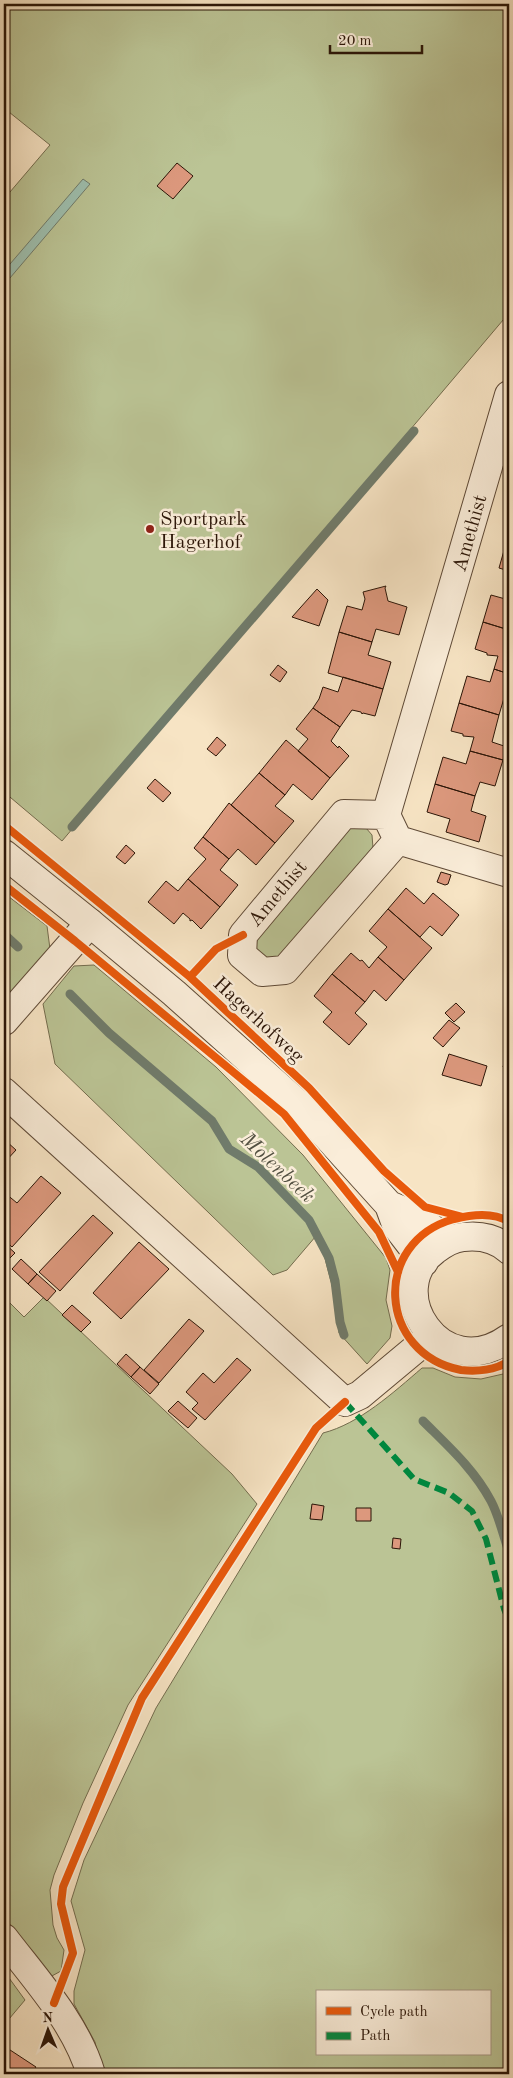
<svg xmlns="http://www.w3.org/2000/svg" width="513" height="2078" font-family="'Old Standard TT',serif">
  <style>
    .green { fill: #bbc495; stroke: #736c4e; fill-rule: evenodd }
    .water { fill: #9ebfae; stroke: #707b6b }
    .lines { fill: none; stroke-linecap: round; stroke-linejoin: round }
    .stream { stroke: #707b6b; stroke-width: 9 }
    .building { fill: #dc987d; stroke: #2b1507 }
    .minor-casing { stroke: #5e4936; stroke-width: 30 }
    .tertiary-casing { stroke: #5e4936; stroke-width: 30 }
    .minor { stroke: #faedd9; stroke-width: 28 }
    .tertiary { stroke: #faedd9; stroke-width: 28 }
    .quiet { stroke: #00873e; stroke-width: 6; stroke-dasharray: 12 6; stroke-linecap: butt }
    .cycleway-casing { stroke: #faedd9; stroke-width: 11 }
    .cycleway { stroke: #e8590c; stroke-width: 8 }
    .poi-dot { fill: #8f2418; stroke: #faedd9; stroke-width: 2 }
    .labels { text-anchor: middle; stroke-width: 5; stroke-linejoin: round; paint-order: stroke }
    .poi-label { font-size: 20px; fill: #2b1507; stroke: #faedd9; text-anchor: start }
    .street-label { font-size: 20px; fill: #2b1507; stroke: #faedd9 }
    .water-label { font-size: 21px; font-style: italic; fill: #535041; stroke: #faedd9 }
  </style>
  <rect width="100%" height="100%" fill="#f7e4c4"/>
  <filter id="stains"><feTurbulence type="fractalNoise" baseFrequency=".004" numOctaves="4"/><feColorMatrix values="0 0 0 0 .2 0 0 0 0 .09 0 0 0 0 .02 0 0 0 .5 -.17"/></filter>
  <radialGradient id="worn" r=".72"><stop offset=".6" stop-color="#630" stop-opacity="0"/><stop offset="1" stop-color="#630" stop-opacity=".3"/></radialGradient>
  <path class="green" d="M 4,4 L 509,4 L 509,313 L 62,841 L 4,792 L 4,199 L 50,145 L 4,108 Z
    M 342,827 L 366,828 L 372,835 L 373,848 L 280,960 L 257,956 L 254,932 Z
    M 4,893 L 47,926 L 50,949 L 4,1000 Z
    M 94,965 L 216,1067 L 303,1155 L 386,1258 L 390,1270 L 386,1300 L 392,1326 L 390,1338 L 367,1364 L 339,1333 L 336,1301 L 322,1247 L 316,1236 L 287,1270 L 273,1275 L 55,1064 L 43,1004 L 74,966 Z
    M 4,1297 L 24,1317 L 44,1297 L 232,1474 L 257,1504 L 128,1705 L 83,1803 L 54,1875 L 50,1890 L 53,1925 L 57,1938 L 64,1950 L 61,1971 L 50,1977 L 4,1917 Z
    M 422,1368 L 433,1368 L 455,1377 L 481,1379 L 503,1374 L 509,1376 L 509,2074 L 102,2074 L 95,2042 L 74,2004 L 74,1991 L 85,1950 L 71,1901 L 84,1860 L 156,1708 L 323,1433 C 359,1424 394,1392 422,1368 ZM 317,1992 L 489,1992 L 489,2054 L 317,2054 Z
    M 4,1971 L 25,2000 L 4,2025 Z"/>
  <path class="water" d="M 83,179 L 90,184 L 4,285 L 4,271 Z"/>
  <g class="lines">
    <path class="stream" d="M 72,827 L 414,431
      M 4,934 L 18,947
      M 70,994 L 109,1033 L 212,1121 L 229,1149 L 258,1167 L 309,1220 L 329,1258 L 335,1281 L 340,1322 L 344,1335
      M 423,1421 C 448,1446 474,1469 491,1501 C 499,1516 503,1535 509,1552"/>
  </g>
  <path class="building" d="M 177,163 L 193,176 L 173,199 L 157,186 Z
    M 507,540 L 509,541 L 509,571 L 499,568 Z
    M 386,586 L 385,588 L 388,601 L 407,607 L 399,635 L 376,629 L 372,642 L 339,632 L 347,606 L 362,610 L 365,599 L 363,592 Z
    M 317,589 L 328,600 L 319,626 L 292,617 Z
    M 491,595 L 509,600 L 509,630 L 483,622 Z
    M 483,622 L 509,630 L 509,674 L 494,669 L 498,656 L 487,655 L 487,653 L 475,649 Z
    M 339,632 L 372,642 L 368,655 L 391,662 L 383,689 L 328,673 Z
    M 278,665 L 287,672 L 280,682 L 270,675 Z
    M 494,669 L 509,674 L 509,689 L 507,688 L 499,715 L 459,703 L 467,676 L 490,682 Z
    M 343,677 L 383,689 L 375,716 L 363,713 L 362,714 L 361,712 L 352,710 L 340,727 L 313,708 L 319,699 L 323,687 L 338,692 Z
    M 459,703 L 499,715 L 492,742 L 507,747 L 503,760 L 470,751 L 474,737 L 463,736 L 463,734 L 451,731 Z
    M 313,708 L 340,727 L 331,741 L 338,748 L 339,746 L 349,756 L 330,778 L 298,751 L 308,739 L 296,729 Z
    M 217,737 L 226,745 L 216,756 L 207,749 Z
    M 286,740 L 330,778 L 312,800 L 293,784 L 285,795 L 259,773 Z
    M 470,751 L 503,760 L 495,786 L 480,782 L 475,796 L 435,784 L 443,757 L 466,764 Z
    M 259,773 L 285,795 L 275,806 L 294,821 L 275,843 L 231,805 Z
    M 155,779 L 171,793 L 163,802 L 147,788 Z
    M 435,784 L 475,796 L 471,811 L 486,816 L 479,842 L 446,832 L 450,819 L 427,812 Z
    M 229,803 L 275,843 L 256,865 L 238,849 L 229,859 L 203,837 Z
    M 203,837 L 229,859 L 220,870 L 238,885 L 220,907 L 188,879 L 206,859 L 194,848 Z
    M 126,845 L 135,853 L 125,864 L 116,857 Z
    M 441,872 L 451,875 L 448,884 L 445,885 L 437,882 Z
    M 188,879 L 220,907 L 201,929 L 192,920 L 190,921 L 190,919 L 183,913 L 174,924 L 148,902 L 166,881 L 178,891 Z
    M 406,888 L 424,904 L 433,893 L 459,915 L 442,936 L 430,926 L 420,937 L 388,909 Z
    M 388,909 L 432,948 L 404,980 L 378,957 L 387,947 L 369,931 Z
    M 351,953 L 360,961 L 362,960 L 369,968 L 378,957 L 404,980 L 386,1001 L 374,990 L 365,1002 L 332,974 Z
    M 332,974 L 365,1002 L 355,1013 L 367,1024 L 349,1045 L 323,1022 L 332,1012 L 314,996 Z
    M 456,1003 L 465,1012 L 454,1022 L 445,1013 Z
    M 449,1020 L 460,1028 L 443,1047 L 433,1038 Z
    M 509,1046 L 509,1069 L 503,1067 Z
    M 449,1054 L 487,1066 L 481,1086 L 442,1075 Z
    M 509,1109 L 509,1126 L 505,1125 Z
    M 6,1141 L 16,1150 L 4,1163 L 4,1143 Z
    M 41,1176 L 61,1193 L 12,1247 L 4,1240 L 4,1195 L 5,1193 L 17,1203 Z
    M 93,1215 L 113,1233 L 60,1291 L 39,1272 Z
    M 139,1242 L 169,1269 L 121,1319 L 93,1293 Z
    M 4,1243 L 15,1253 L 5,1263 L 4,1262 Z
    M 21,1259 L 37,1274 L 28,1284 L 12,1269 Z
    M 37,1274 L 56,1291 L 47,1301 L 28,1284 Z
    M 72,1305 L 91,1322 L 81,1332 L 62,1315 Z
    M 189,1319 L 204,1331 L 159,1383 L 144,1370 Z
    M 126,1354 L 140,1367 L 131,1377 L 117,1364 Z
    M 237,1358 L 251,1370 L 205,1420 L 192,1409 L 198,1403 L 186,1392 L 203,1373 L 214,1383 Z
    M 140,1367 L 159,1384 L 150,1394 L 131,1377 Z
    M 178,1401 L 197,1418 L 188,1428 L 168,1411 Z
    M 312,1504 L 324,1506 L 322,1520 L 310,1519 Z
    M 356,1508 L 371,1508 L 371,1521 L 356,1521 Z
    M 393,1538 L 401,1539 L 400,1549 L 392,1548 Z
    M 4,2046 L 36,2067 L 31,2074 L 4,2074 Z"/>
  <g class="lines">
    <defs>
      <path id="minor" d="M 509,395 L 386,815 L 398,840 L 509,873
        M 386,815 L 344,814 L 243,935 L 242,955 L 262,972 L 285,970 L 398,840
        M 4,1021 L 90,923
        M 4,1092 L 345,1402 L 360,1395 L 432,1335
        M 4,1938 C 36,1980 76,2023 91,2074"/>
      <path id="tertiary" d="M 4,854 L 90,923 L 174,993 L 297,1103 L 389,1205 L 415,1216 L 449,1241
        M 389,1205 L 397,1227 L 424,1262
        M 509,1250 C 496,1238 480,1235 463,1237 C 452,1238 444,1243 435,1250 C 380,1290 441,1387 509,1338"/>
    </defs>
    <use href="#minor" class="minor-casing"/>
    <use href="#tertiary" class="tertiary-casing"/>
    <use href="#minor" class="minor"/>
    <use href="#tertiary" class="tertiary"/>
    <path class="quiet" d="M 345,1402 L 414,1479 L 449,1493 L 472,1511 L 486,1539 L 504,1609 L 509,1621"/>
    <defs>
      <path id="cycleway" d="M 4,825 L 190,977 L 309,1088 L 384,1171 L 425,1207 L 463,1217
        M 4,885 L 75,941 L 284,1114 L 379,1232 L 398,1272
        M 190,977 L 216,949 L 243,935
        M 509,1222 C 494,1212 470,1215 454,1219 C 371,1242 378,1354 461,1370 C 477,1372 496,1370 509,1361
        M 54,2003 L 73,1953 L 61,1904 L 63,1887 L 142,1698 L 316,1428 L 345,1402"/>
    </defs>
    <use href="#cycleway" class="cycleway-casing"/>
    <use href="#cycleway" class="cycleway"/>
  </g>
  <circle class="poi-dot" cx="150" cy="529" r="5"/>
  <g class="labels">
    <g class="poi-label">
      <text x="160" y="525">Sportpark<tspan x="160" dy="23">Hagerhof</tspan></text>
    </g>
    <g class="street-label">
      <text transform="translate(469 533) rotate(-74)" y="7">Amethist</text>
      <text transform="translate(277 893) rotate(-50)" y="7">Amethist</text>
      <text transform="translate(259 1019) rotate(43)" y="7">Hagerhofweg</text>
    </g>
    <g class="water-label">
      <text transform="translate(278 1167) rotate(43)" y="7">Molenbeek</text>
    </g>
  </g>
  <rect width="513" height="2078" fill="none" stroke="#f7e4c4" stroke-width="20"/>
  <rect x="5" y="5" width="503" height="2068" fill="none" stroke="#2b1507" stroke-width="2.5"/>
  <rect x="10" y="10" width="493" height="2058" fill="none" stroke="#2b1507"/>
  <rect x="316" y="1990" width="175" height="65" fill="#faedd9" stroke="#a79785"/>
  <rect x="326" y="2007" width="25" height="8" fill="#e8590c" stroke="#a79785"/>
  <text x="360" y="2016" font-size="15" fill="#2b1507">Cycle path</text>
  <rect x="326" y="2032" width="25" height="8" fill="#00873e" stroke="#a79785"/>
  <text x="360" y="2040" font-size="15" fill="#2b1507">Path</text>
  <g transform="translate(48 2030) rotate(358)" stroke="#faedd9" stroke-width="4" paint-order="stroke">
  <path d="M0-4L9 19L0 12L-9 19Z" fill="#2b1507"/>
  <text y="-8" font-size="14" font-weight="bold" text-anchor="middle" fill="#2b1507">N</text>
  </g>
  <path d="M330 45v8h92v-8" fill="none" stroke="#2b1507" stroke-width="2.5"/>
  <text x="338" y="45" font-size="15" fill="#2b1507" stroke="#faedd9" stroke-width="4" paint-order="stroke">20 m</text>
  <rect width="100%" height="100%" filter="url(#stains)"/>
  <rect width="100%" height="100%" fill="url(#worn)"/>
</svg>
